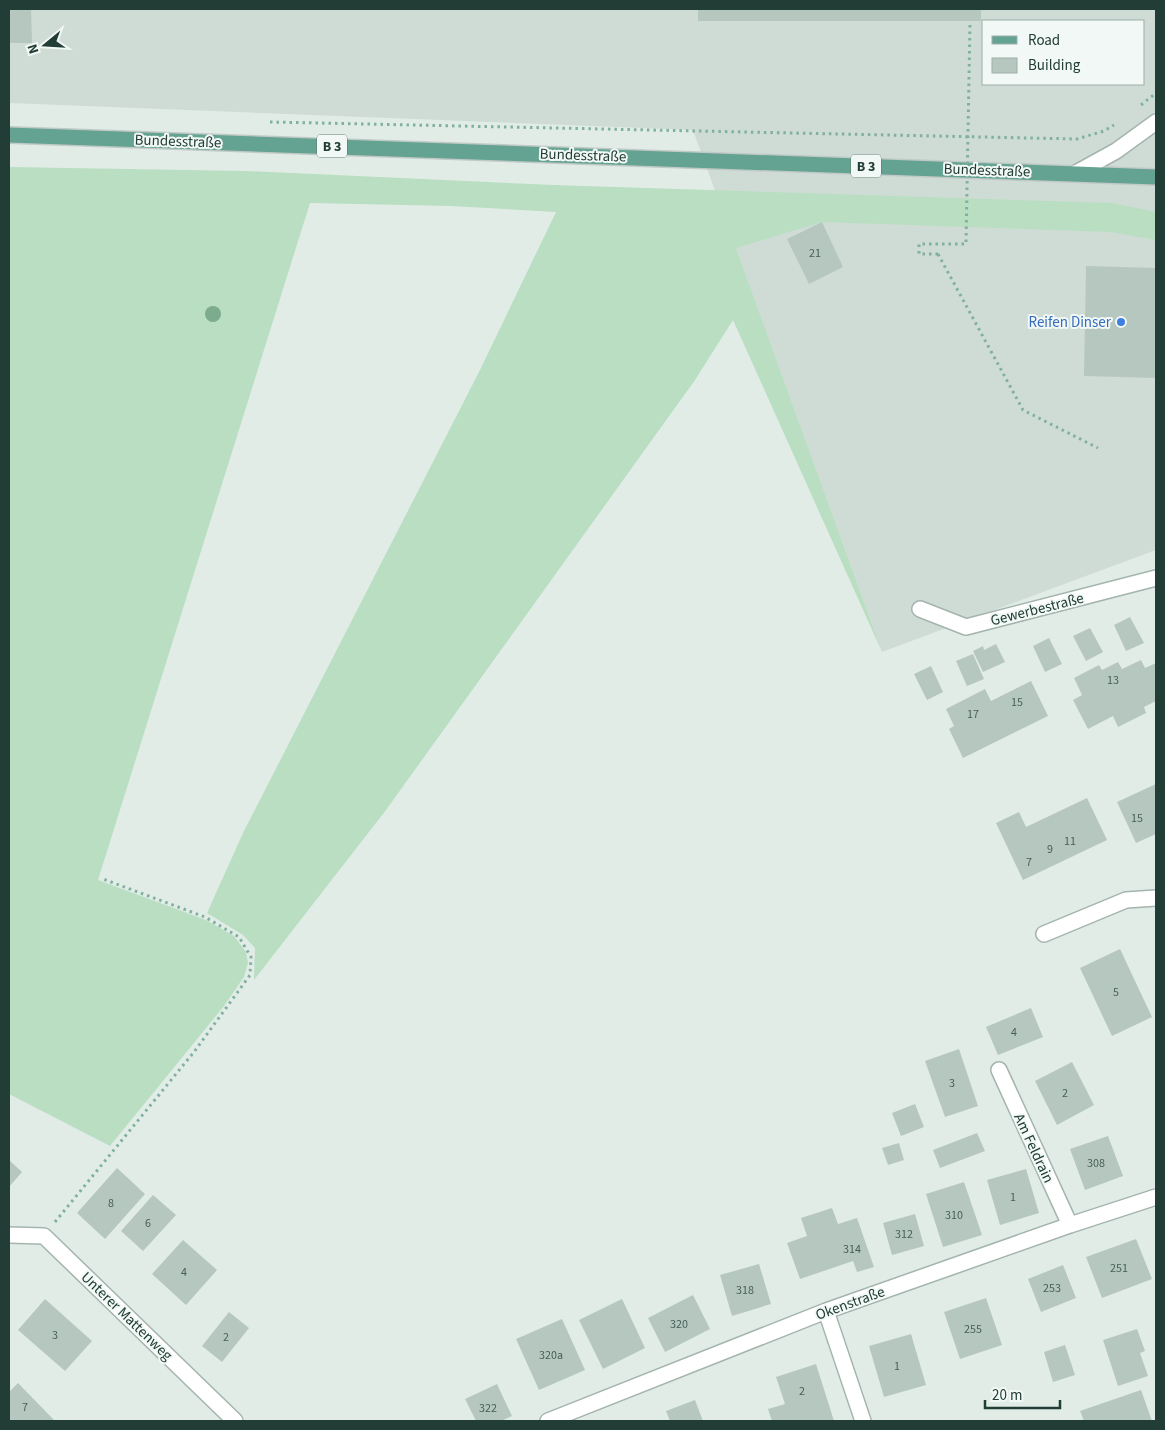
<svg xmlns="http://www.w3.org/2000/svg" width="1165" height="1430" font-family="'Source Sans 3',sans-serif">
  <style>
    .built { fill: #cfdcd6; fill-rule: evenodd }
    .grass { fill: #b9dec2 }
    .building { fill: #b6c7c0 }
    .lines { fill: none; stroke-linecap: round; stroke-linejoin: round }
    .minor-casing { stroke: #a4b4ae; stroke-width: 18 }
    .primary-casing { stroke: #c1c9c6; stroke-width: 18 }
    .path { stroke: #80b0a0; stroke-width: 3; stroke-dasharray: 2.5 4; stroke-linecap: butt }
    .minor { stroke: #fff; stroke-width: 15 }
    .primary { stroke: #64a391; stroke-width: 15 }
    .path-bridge { stroke: #80b0a0; stroke-width: 3; stroke-dasharray: 2.5 4; stroke-linecap: butt }
    .tree { fill: #7cab8e }
    .shop-dot { fill: #3f7fe0; stroke: #f1f8f5; stroke-width: 2 }
    .labels { text-anchor: middle; stroke-width: 4; stroke-linejoin: round; paint-order: stroke }
    .number-label { font-size: 12px; fill: #466058 }
    .shield { fill: #f1f8f5; stroke: #5f756f; stroke-width: 1 }
    .shield-label { font-size: 14px; font-weight: bold; fill: #213d35 }
    .street-label { font-size: 15px; fill: #213d35; stroke: #f1f8f5 }
    .shop-label { font-size: 15px; fill: #366cbe; stroke: #f1f8f5; text-anchor: end }
  </style>
  <rect width="100%" height="100%" fill="#e1ece7"/>
  <path class="built" d="M 9,9 L 1156,9 L 1156,550 L 882,652 L 693,130 L 9,103 ZM 984,21 L 1144,21 L 1144,84 L 984,84 Z"/>
  <path class="grass" d="M 9,167 L 246,171 L 553,185 L 1112,203 L 1156,212 L 1156,240 L 1111,232 L 822,222 L 736,248 L 882,652 L 733,320 L 695,380 L 386,810 L 254,980 L 255,948 L 243,935 L 207,913 L 243,833 L 480,370 L 556,212 L 451,206 L 310,203 L 98,880 L 206,920 L 234,936 L 246,952 L 248,963 L 244,977 L 224,1006 L 110,1146 L 9,1094 Z"/>
  <path class="building" d="M 9,9 L 31,9 L 32,43 L 9,43 Z
    M 698,9 L 981,9 L 981,21 L 698,21 Z
    M 822,222 L 843,267 L 809,284 L 787,239 Z
    M 1086,266 L 1156,268 L 1156,378 L 1084,376 Z
    M 1130,617 L 1144,643 L 1126,651 L 1114,625 Z
    M 1090,628 L 1103,652 L 1086,661 L 1073,636 Z
    M 1049,638 L 1062,664 L 1045,672 L 1033,646 Z
    M 996,644 L 1005,662 L 983,672 L 973,651 L 983,646 L 984,650 Z
    M 973,654 L 984,679 L 967,686 L 956,661 Z
    M 1141,660 L 1145,668 L 1156,663 L 1156,701 L 1144,707 L 1146,713 L 1118,727 L 1113,716 L 1088,729 L 1073,700 L 1082,695 L 1074,678 L 1099,665 L 1102,670 L 1118,662 L 1122,669 Z
    M 931,666 L 943,692 L 927,700 L 914,674 Z
    M 1031,681 L 1048,716 L 963,758 L 949,729 L 954,726 L 946,709 L 985,689 L 991,701 Z
    M 1156,784 L 1156,834 L 1136,843 L 1117,802 Z
    M 1087,798 L 1107,840 L 1023,880 L 996,823 L 1019,812 L 1026,827 Z
    M 1120,949 L 1152,1017 L 1112,1036 L 1080,968 Z
    M 1031,1008 L 1043,1037 L 998,1055 L 986,1027 Z
    M 959,1049 L 978,1106 L 945,1117 L 925,1061 Z
    M 1072,1062 L 1094,1105 L 1057,1125 L 1035,1081 Z
    M 915,1104 L 924,1127 L 901,1136 L 892,1113 Z
    M 977,1133 L 985,1151 L 940,1168 L 933,1150 Z
    M 1108,1136 L 1123,1176 L 1085,1190 L 1070,1149 Z
    M 899,1143 L 904,1160 L 888,1165 L 882,1148 Z
    M 9,1160 L 22,1172 L 9,1187 Z
    M 117,1168 L 145,1194 L 105,1239 L 77,1213 Z
    M 1026,1169 L 1039,1213 L 1000,1225 L 987,1180 Z
    M 964,1182 L 982,1235 L 943,1247 L 926,1194 Z
    M 153,1195 L 176,1215 L 143,1251 L 121,1231 Z
    M 832,1208 L 838,1224 L 857,1218 L 874,1267 L 857,1272 L 853,1261 L 800,1279 L 787,1243 L 807,1236 L 801,1218 Z
    M 915,1214 L 924,1246 L 892,1255 L 883,1223 Z
    M 1136,1239 L 1152,1279 L 1102,1298 L 1086,1257 Z
    M 183,1240 L 217,1270 L 186,1305 L 152,1274 Z
    M 759,1264 L 771,1304 L 732,1316 L 720,1275 Z
    M 1063,1265 L 1076,1298 L 1041,1312 L 1028,1279 Z
    M 693,1295 L 710,1329 L 665,1352 L 648,1318 Z
    M 986,1298 L 1002,1345 L 960,1359 L 944,1312 Z
    M 45,1299 L 92,1341 L 65,1371 L 18,1330 Z
    M 622,1299 L 645,1348 L 603,1369 L 579,1320 Z
    M 229,1312 L 249,1328 L 222,1362 L 202,1346 Z
    M 562,1319 L 585,1370 L 539,1390 L 516,1339 Z
    M 1137,1329 L 1145,1351 L 1140,1353 L 1148,1376 L 1118,1386 L 1103,1340 Z
    M 911,1334 L 926,1385 L 884,1397 L 869,1346 Z
    M 1065,1345 L 1075,1375 L 1053,1382 L 1044,1352 Z
    M 816,1364 L 834,1421 L 772,1421 L 768,1409 L 785,1404 L 776,1377 Z
    M 18,1383 L 55,1421 L 9,1421 L 9,1392 Z
    M 497,1384 L 512,1416 L 501,1421 L 476,1421 L 465,1399 Z
    M 1141,1390 L 1152,1421 L 1084,1421 L 1080,1411 Z
    M 695,1400 L 703,1421 L 670,1421 L 666,1411 Z"/>
  <g class="lines">
    <defs>
      <path id="minor" d="M 1076,173 L 1116,151 L 1156,122
        M 920,609 L 966,627 L 1156,578
        M 1044,934 L 1126,900 L 1156,898
        M 999,1070 L 1070,1225
        M 9,1235 L 44,1236 L 235,1421
        M 826,1311 L 863,1421
        M 548,1421 L 826,1311 L 1070,1225 L 1156,1197"/>
      <path id="primary" d="M 9,135 L 1156,177"/>
    </defs>
    <use href="#minor" class="minor-casing"/>
    <use href="#primary" class="primary-casing"/>
    <path class="path" d="M 1141,105 L 1156,93
      M 270,122 L 1077,139 L 1104,131 L 1114,125
      M 938,254 L 1023,410 L 1098,448
      M 55,1222 L 194,1052 L 250,975 L 251,957 L 239,937 L 205,917 L 103,879"/>
    <use href="#minor" class="minor"/>
    <use href="#primary" class="primary"/>
    <path class="path-bridge" d="M 938,254 L 919,254 L 919,244 L 966,244 L 970,22"/>
  </g>
  <circle class="tree" cx="213" cy="314" r="8"/>
  <circle class="shop-dot" cx="1121" cy="322" r="5"/>
  <g class="labels">
    <g class="number-label">
      <text x="815" y="257">21</text>
      <text x="1113" y="684">13</text>
      <text x="1017" y="706">15</text>
      <text x="973" y="718">17</text>
      <text x="1137" y="822">15</text>
      <text x="1070" y="845">11</text>
      <text x="1050" y="853">9</text>
      <text x="1029" y="866">7</text>
      <text x="1116" y="996">5</text>
      <text x="1014" y="1036">4</text>
      <text x="952" y="1087">3</text>
      <text x="1065" y="1097">2</text>
      <text x="1096" y="1167">308</text>
      <text x="1013" y="1201">1</text>
      <text x="111" y="1207">8</text>
      <text x="954" y="1219">310</text>
      <text x="148" y="1227">6</text>
      <text x="904" y="1238">312</text>
      <text x="852" y="1253">314</text>
      <text x="1119" y="1272">251</text>
      <text x="184" y="1276">4</text>
      <text x="1052" y="1292">253</text>
      <text x="745" y="1294">318</text>
      <text x="679" y="1328">320</text>
      <text x="973" y="1333">255</text>
      <text x="55" y="1339">3</text>
      <text x="226" y="1341">2</text>
      <text x="551" y="1359">320a</text>
      <text x="897" y="1370">1</text>
      <text x="802" y="1395">2</text>
      <text x="25" y="1411">7</text>
      <text x="488" y="1412">322</text>
    </g>
    <g class="shield">
      <rect x="317" y="134.5" width="30" height="23" rx="4"/>
      <rect x="851" y="154.5" width="30" height="23" rx="4"/>
    </g>
    <g class="shield-label">
      <text x="332" y="151">B 3</text>
      <text x="866" y="171">B 3</text>
    </g>
    <g class="street-label">
      <text transform="translate(178 141) rotate(2)" y="5">Bundesstraße</text>
      <text transform="translate(583 155) rotate(2)" y="5">Bundesstraße</text>
      <text transform="translate(987 170) rotate(2)" y="5">Bundesstraße</text>
      <text transform="translate(1037 609) rotate(-14)" y="5">Gewerbestraße</text>
      <text transform="translate(1034 1148) rotate(65)" y="5">Am Feldrain</text>
      <text transform="translate(850 1303) rotate(-20)" y="5">Okenstraße</text>
      <text transform="translate(127 1316) rotate(44)" y="5">Unterer Mattenweg</text>
    </g>
    <g class="shop-label">
      <text x="1111" y="327">Reifen Dinser</text>
    </g>
  </g>
  <rect width="1165" height="1430" fill="none" stroke="#213d35" stroke-width="20"/>
  <rect x="982" y="20" width="162" height="65" fill="#f1f8f5" stroke="#9eada8"/>
  <rect x="992" y="36" width="25" height="8" fill="#64a391" stroke="#9eada8"/>
  <text x="1028" y="45" font-size="15" fill="#213d35">Road</text>
  <rect x="992" y="58" width="25" height="15" fill="#b6c7c0" stroke="#9eada8"/>
  <text x="1028" y="70" font-size="15" fill="#213d35">Building</text>
  <g transform="translate(45 45) rotate(252)" stroke="#f1f8f5" stroke-width="4" paint-order="stroke">
  <path d="M0-4L9 19L0 12L-9 19Z" fill="#213d35"/>
  <text y="-8" font-size="14" font-weight="bold" text-anchor="middle" fill="#213d35">N</text>
  </g>
  <path d="M985 1400v8h75v-8" fill="none" stroke="#213d35" stroke-width="2.5"/>
  <text x="992" y="1400" font-size="15" fill="#213d35" stroke="#f1f8f5" stroke-width="4" paint-order="stroke">20 m</text>
</svg>
